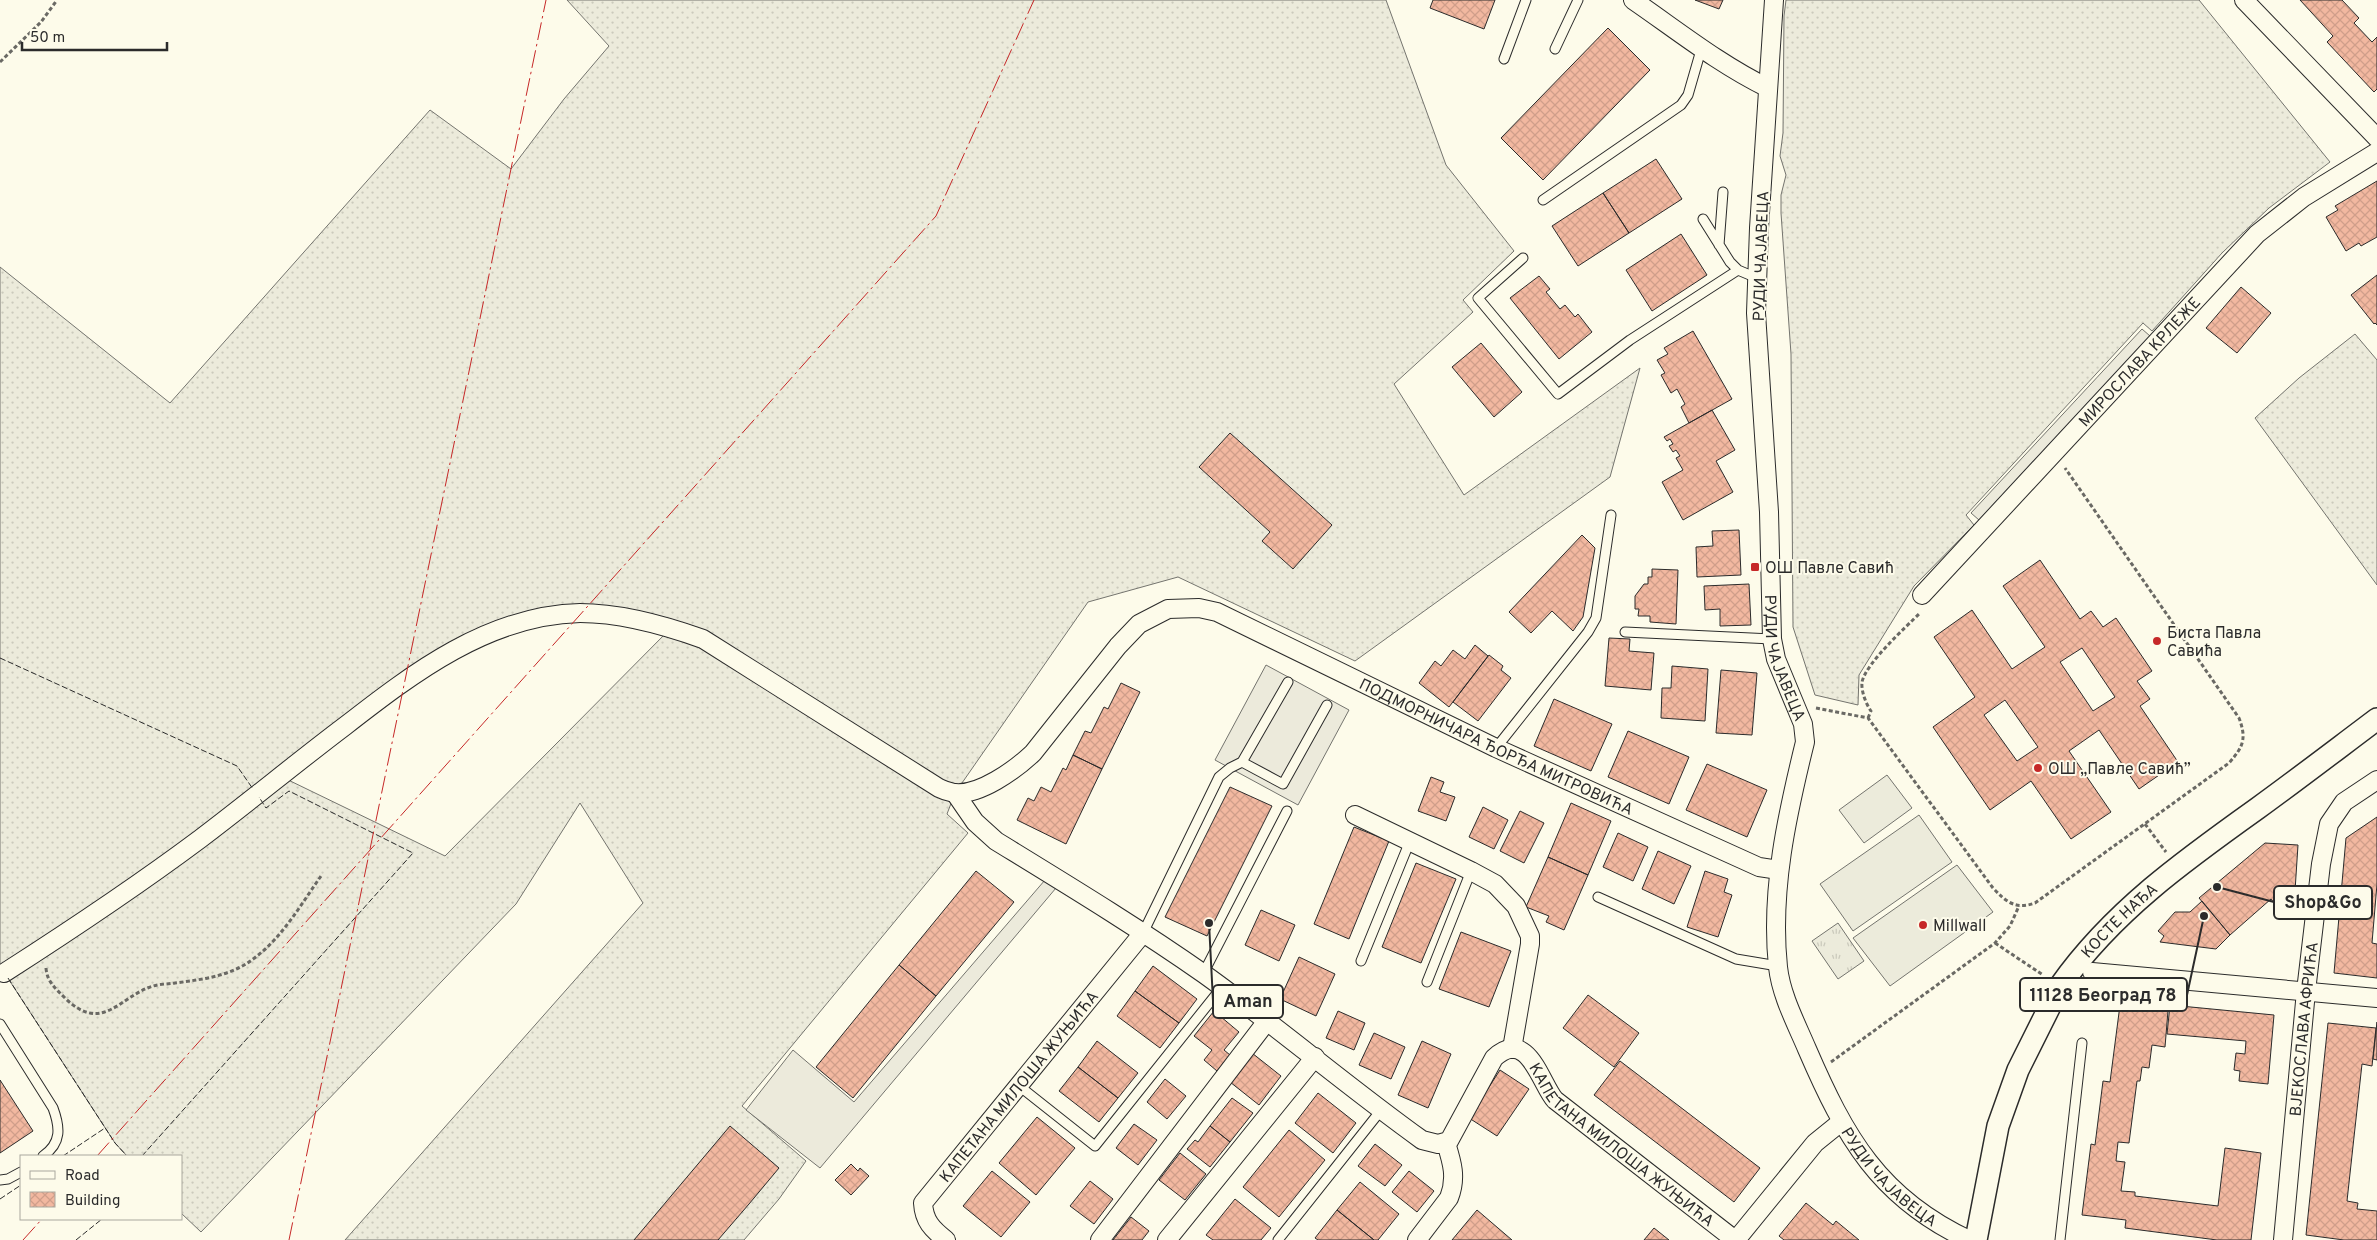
<svg xmlns="http://www.w3.org/2000/svg" width="2377" height="1240" font-family="Overpass,sans-serif">
  <style>
    .grass { fill: url(#grass-dots); stroke: #74746e; fill-rule: evenodd }
    .park { fill: url(#park-tufts); stroke: #74746e }
    .garden { fill: #ecebdb; stroke: #74746e }
    .parking { fill: #eceadb; stroke: #74746e }
    .building { fill: url(#building-cross-hatch); stroke: #2b2b2b; fill-rule: evenodd }
    .lines { fill: none; stroke-linecap: round; stroke-linejoin: round }
    .service-casing { stroke: #2b2b2b; stroke-width: 11 }
    .minor-casing { stroke: #2b2b2b; stroke-width: 20 }
    .tertiary-casing { stroke: #2b2b2b; stroke-width: 24 }
    .path { stroke: #6a6964; stroke-width: 3; stroke-dasharray: 4 2.5; stroke-linecap: butt }
    .service { stroke: #fdfbea; stroke-width: 9 }
    .minor { stroke: #fdfbea; stroke-width: 18 }
    .tertiary { stroke: #fdfbea; stroke-width: 21 }
    .fence { stroke: #2b2b2b; stroke-width: 1; stroke-dasharray: 6 2.5; stroke-linecap: butt }
    .power { stroke: #c62828; stroke-width: 1; stroke-dasharray: 18 4 2.5 4; stroke-linecap: butt }
    .poi-dot { fill: #c62828; stroke: #fdfbea; stroke-width: 2 }
    .labels { text-anchor: middle; stroke-width: 4; stroke-linejoin: round; paint-order: stroke }
    .street-label { font-size: 16px; fill: #2b2b2b; stroke: #fdfbea }
    .poi-label { font-size: 16px; fill: #2b2b2b; stroke: #fdfbea; text-anchor: start }
    .leader { fill: none; stroke: #2b2b2b; stroke-width: 2 }
    .callout-dot { fill: #2b2b2b; stroke: #fdfbea; stroke-width: 2 }
    .callout { fill: #fdfbea; stroke: #2b2b2b; stroke-width: 2 }
    .callout-label { font-size: 18px; text-anchor: middle; font-weight: bold; fill: #2b2b2b }
  </style>
  <defs>
    <pattern id="grass-dots" width="8" height="8" patternUnits="userSpaceOnUse" patternTransform="scale(1.25)"><rect width="8" height="8" fill="#ecebdb"/><path d="M2 2h.1M6 6h.1" fill="none" stroke="#cbcabc" stroke-width="1.8" stroke-linecap="round"/></pattern>
    <pattern id="park-tufts" width="24" height="20" patternUnits="userSpaceOnUse" patternTransform="scale(1.25)"><rect width="24" height="20" fill="#ecebdb"/><path d="M3 7l-1-3M5 7V3M7 7l1-3M15 17l-1-3M17 17v-4M19 17l1-3" fill="none" stroke="#cbcabc"/></pattern>
    <pattern id="building-cross-hatch" width="8" height="8" patternUnits="userSpaceOnUse" patternTransform="scale(1.25)"><rect width="8" height="8" fill="#f2b8a0"/><path d="M0 0l8 8M0 8l8-8" fill="none" stroke="#d09e8a"/></pattern>
  </defs>
  <rect width="100%" height="100%" fill="#fdfbea"/>
  <path class="grass" d="M 567,0 L 1386,0 L 1446,165 L 1514,251 L 1463,300 L 1473,312 L 1394,384 L 1464,495 L 1640,368 L 1610,477 L 1355,661 L 1178,577 L 1088,602 L 955,793 L 947,814 L 968,833 L 742,1106 L 806,1161 L 779,1199 L 744,1240 L 345,1240 L 643,903 L 580,803 L 516,904 L 201,1232 L 181,1213 L 181,1156 L 127,1156 L 115,1143 L 0,966 L 0,267 L 170,403 L 430,110 L 511,169 L 564,99 L 609,46 ZM 549,617 L 671,628 L 445,856 L 280,776 L 409,676 Z
    M 1786,0 L 2199,0 L 2330,162 L 2269,208 L 2222,253 L 2152,331 L 2143,323 L 1966,515 L 1974,525 L 1914,586 L 1859,675 L 1858,705 L 1815,695 L 1793,627 L 1791,354 L 1781,213 L 1781,195 L 1786,175 L 1780,156 L 1783,133 L 1784,16 Z
    M 2355,334 L 2377,360 L 2377,585 L 2255,418 L 2299,378 Z"/>
  <path class="park" d="M 1838,923 L 1864,961 L 1838,979 L 1812,941 Z"/>
  <path class="garden" d="M 1887,775 L 1912,808 L 1864,843 L 1839,810 Z
    M 1919,815 L 1952,862 L 1853,931 L 1820,884 Z
    M 1957,865 L 1993,912 L 1890,986 L 1853,938 Z"/>
  <path class="parking" d="M 2142,329 L 2150,336 L 1979,520 L 1971,513 Z
    M 1266,665 L 1349,710 L 1298,805 L 1215,760 Z
    M 1045,880 L 1056,888 L 820,1168 L 746,1110 L 793,1050 L 854,1102 Z"/>
  <path class="building" d="M 1433,0 L 1495,0 L 1484,29 L 1430,8 Z
    M 1695,0 L 1723,0 L 1719,9 Z
    M 2300,0 L 2342,0 L 2359,18 L 2354,23 L 2372,42 L 2377,37 L 2377,89 L 2374,92 L 2327,42 L 2333,36 Z
    M 1608,28 L 1650,70 L 1543,180 L 1501,138 Z
    M 1656,159 L 1682,199 L 1629,233 L 1603,193 Z
    M 2377,181 L 2377,237 L 2361,246 L 2359,243 L 2346,251 L 2326,217 L 2338,210 L 2335,206 Z
    M 1603,193 L 1629,233 L 1578,266 L 1552,226 Z
    M 1681,234 L 1707,275 L 1652,311 L 1626,270 Z
    M 2377,275 L 2377,325 L 2375,323 L 2374,324 L 2351,295 Z
    M 1539,276 L 1550,289 L 1546,292 L 1560,309 L 1565,305 L 1575,317 L 1578,314 L 1592,332 L 1559,359 L 1510,298 Z
    M 2241,287 L 2271,313 L 2237,353 L 2206,328 Z
    M 1693,331 L 1732,399 L 1689,423 L 1681,407 L 1685,404 L 1677,389 L 1671,393 L 1661,375 L 1665,373 L 1657,360 L 1668,354 L 1664,348 Z
    M 1481,343 L 1522,392 L 1494,417 L 1452,367 Z
    M 1712,410 L 1735,450 L 1716,461 L 1733,492 L 1683,520 L 1662,482 L 1683,470 L 1676,458 L 1680,456 L 1676,450 L 1673,452 L 1669,446 L 1673,444 L 1670,439 L 1667,441 L 1664,437 Z
    M 1230,433 L 1332,525 L 1293,569 L 1262,541 L 1270,532 L 1199,467 Z
    M 1739,530 L 1741,575 L 1697,577 L 1696,547 L 1713,546 L 1712,531 Z
    M 1582,535 L 1595,548 L 1583,617 L 1573,631 L 1552,611 L 1531,633 L 1509,612 Z
    M 2040,560 L 2080,619 L 2091,611 L 2103,627 L 2116,618 L 2152,671 L 2137,681 L 2150,699 L 2140,706 L 2178,762 L 2139,789 L 2099,730 L 2069,751 L 2111,812 L 2071,839 L 2031,781 L 1990,810 L 1933,727 L 1975,697 L 1934,637 L 1972,610 L 2012,669 L 2045,647 L 2003,586 ZM 2082,648 L 2115,697 L 2093,711 L 2060,662 ZM 2005,700 L 2038,747 L 2017,761 L 1984,715 Z
    M 1652,569 L 1678,570 L 1676,624 L 1650,622 L 1650,616 L 1638,616 L 1639,609 L 1635,609 L 1635,596 L 1644,584 L 1648,584 L 1648,577 L 1652,577 Z
    M 1749,584 L 1751,625 L 1720,626 L 1720,609 L 1705,610 L 1704,586 Z
    M 1609,638 L 1630,639 L 1629,651 L 1654,653 L 1651,690 L 1605,686 Z
    M 1475,645 L 1488,656 L 1449,707 L 1419,683 L 1435,661 L 1441,666 L 1453,650 L 1465,659 Z
    M 1489,655 L 1503,666 L 1501,670 L 1511,678 L 1478,721 L 1453,702 Z
    M 1672,666 L 1708,669 L 1705,721 L 1661,718 L 1662,688 L 1671,688 Z
    M 1721,670 L 1757,673 L 1752,735 L 1716,733 Z
    M 1121,683 L 1140,692 L 1102,769 L 1073,755 L 1085,731 L 1091,733 L 1104,707 L 1108,709 Z
    M 1554,699 L 1612,724 L 1591,771 L 1534,746 Z
    M 1628,731 L 1689,757 L 1669,804 L 1608,777 Z
    M 1073,755 L 1102,769 L 1066,844 L 1017,820 L 1028,798 L 1034,801 L 1041,787 L 1051,792 L 1063,768 L 1066,770 Z
    M 1707,764 L 1767,790 L 1747,837 L 1686,810 Z
    M 1431,777 L 1444,782 L 1440,792 L 1455,797 L 1446,821 L 1418,811 Z
    M 1230,787 L 1272,806 L 1207,936 L 1165,917 Z
    M 1571,803 L 1611,821 L 1588,875 L 1548,857 Z
    M 1483,807 L 1508,820 L 1494,849 L 1469,837 Z
    M 1520,811 L 1544,823 L 1524,863 L 1500,851 Z
    M 2377,817 L 2377,884 L 2372,943 L 2377,944 L 2377,978 L 2334,973 L 2346,838 Z
    M 1354,827 L 1389,841 L 1349,939 L 1314,924 Z
    M 1618,833 L 1648,847 L 1633,881 L 1603,867 Z
    M 2265,843 L 2298,845 L 2295,891 L 2277,907 L 2271,899 L 2230,935 L 2199,898 Z
    M 1658,851 L 1691,866 L 1674,904 L 1642,889 Z
    M 1548,857 L 1588,875 L 1564,930 L 1546,922 L 1549,916 L 1526,907 Z
    M 1416,863 L 1456,879 L 1421,963 L 1382,947 Z
    M 976,871 L 1014,902 L 936,996 L 899,965 Z
    M 1705,871 L 1728,879 L 1724,892 L 1732,895 L 1718,937 L 1687,927 Z
    M 2202,901 L 2230,935 L 2216,949 L 2160,942 L 2164,936 L 2158,931 L 2175,912 L 2190,912 Z
    M 1261,910 L 1295,925 L 1279,961 L 1245,945 Z
    M 1461,932 L 1511,951 L 1489,1007 L 1439,989 Z
    M 1299,957 L 1335,974 L 1316,1016 L 1280,999 Z
    M 899,965 L 936,996 L 853,1098 L 816,1067 Z
    M 1153,966 L 1197,999 L 1179,1023 L 1135,991 Z
    M 1135,991 L 1179,1023 L 1160,1048 L 1117,1016 Z
    M 1588,995 L 1639,1033 L 1614,1067 L 1563,1028 Z
    M 2120,1005 L 2168,1011 L 2165,1047 L 2152,1045 L 2149,1068 L 2142,1067 L 2140,1081 L 2137,1081 L 2129,1143 L 2118,1142 L 2116,1161 L 2125,1162 L 2121,1191 L 2135,1192 L 2135,1196 L 2218,1206 L 2225,1148 L 2261,1153 L 2251,1240 L 2217,1240 L 2125,1228 L 2126,1220 L 2082,1215 L 2091,1144 L 2095,1145 L 2103,1081 L 2110,1082 Z
    M 2170,1005 L 2274,1015 L 2268,1084 L 2239,1081 L 2240,1071 L 2234,1070 L 2236,1053 L 2245,1054 L 2246,1041 L 2167,1034 Z
    M 1214,1011 L 1239,1032 L 1224,1050 L 1230,1055 L 1217,1071 L 1204,1060 L 1212,1050 L 1194,1036 Z
    M 1338,1011 L 1365,1023 L 1354,1050 L 1326,1038 Z
    M 2377,1022 L 2377,1060 L 2373,1059 Z
    M 2328,1023 L 2376,1028 L 2372,1066 L 2362,1064 L 2347,1201 L 2358,1203 L 2357,1209 L 2377,1211 L 2377,1240 L 2344,1240 L 2306,1235 Z
    M 1374,1033 L 1405,1047 L 1391,1079 L 1359,1065 Z
    M 1097,1041 L 1138,1073 L 1118,1098 L 1078,1067 Z
    M 1422,1041 L 1451,1054 L 1428,1108 L 1398,1095 Z
    M 1252,1053 L 1281,1076 L 1259,1105 L 1230,1082 Z
    M 1620,1061 L 1760,1168 L 1734,1202 L 1594,1095 Z
    M 1078,1067 L 1118,1098 L 1099,1122 L 1059,1091 Z
    M 1500,1070 L 1529,1089 L 1497,1136 L 1469,1118 Z
    M 1165,1079 L 1186,1096 L 1167,1119 L 1147,1102 Z
    M 0,1080 L 33,1131 L 0,1153 Z
    M 1318,1093 L 1356,1123 L 1333,1153 L 1295,1123 Z
    M 1232,1098 L 1253,1113 L 1230,1142 L 1210,1126 Z
    M 1037,1117 L 1075,1148 L 1036,1195 L 999,1163 Z
    M 1134,1124 L 1157,1140 L 1138,1165 L 1116,1148 Z
    M 730,1126 L 779,1168 L 749,1204 L 718,1240 L 634,1240 Z
    M 1210,1126 L 1230,1142 L 1210,1167 L 1187,1149 L 1195,1140 L 1198,1142 Z
    M 1289,1130 L 1325,1160 L 1279,1217 L 1243,1187 Z
    M 1375,1144 L 1402,1165 L 1385,1186 L 1358,1166 Z
    M 1180,1153 L 1206,1174 L 1185,1200 L 1159,1180 Z
    M 851,1164 L 858,1171 L 860,1168 L 869,1176 L 851,1195 L 835,1180 Z
    M 992,1171 L 1030,1202 L 1001,1237 L 963,1206 Z
    M 1409,1171 L 1434,1191 L 1417,1212 L 1392,1192 Z
    M 1090,1181 L 1113,1199 L 1094,1224 L 1070,1206 Z
    M 1360,1182 L 1399,1214 L 1378,1240 L 1374,1240 L 1337,1210 Z
    M 1235,1199 L 1271,1228 L 1261,1240 L 1213,1240 L 1206,1235 Z
    M 1806,1203 L 1833,1225 L 1836,1221 L 1859,1240 L 1784,1240 L 1779,1236 Z
    M 1337,1210 L 1374,1240 L 1318,1240 L 1315,1238 Z
    M 1477,1210 L 1512,1240 L 1452,1240 Z
    M 1131,1217 L 1149,1231 L 1142,1240 L 1113,1240 Z
    M 1654,1228 L 1669,1240 L 1644,1240 Z"/>
  <g class="lines">
    <defs>
      <path id="service" d="M 1555,49 L 1578,0
        M 1504,59 L 1526,0
        M 1543,200 L 1681,105 L 1688,95 L 1701,50
        M 1703,219 L 1730,262 L 1738,270 L 1757,278
        M 1719,245 L 1723,192
        M 1523,258 L 1478,298 L 1558,394 L 1630,340 L 1738,270
        M 1625,632 L 1772,639
        M 1496,748 L 1588,632 L 1596,618 L 1611,515
        M 1242,762 L 1288,682
        M 1598,897 L 1736,959 L 1778,966
        M 1143,933 L 1219,777 L 1230,768 L 1242,762 L 1283,784 L 1327,705
        M 1361,961 L 1410,841
        M 1203,974 L 1287,811
        M 1427,982 L 1471,871
        M 0,1024 L 53,1108 C 60,1127 62,1143 43,1156
        M 1018,1085 L 1095,1146 L 1222,987
        M 0,1180 L 8,1179 L 21,1172
        M 1278,1240 L 1382,1109
        M 2060,1240 L 2082,1043"/>
      <g id="minor">
        <path d="M 1633,0 C 1678,31 1719,64 1768,88"/>
        <path id="s1" d="M 1774,0 L 1759,228 L 1756,313 L 1769,512 L 1772,639 L 1776,659 L 1803,724 L 1805,742 C 1787,815 1770,891 1778,967 C 1781,995 1796,1023 1807,1049 C 1845,1137 1879,1198 1969,1240"/>
        <path d="M 2244,0 L 2377,138"/>
        <path id="s2" d="M 1922,595 L 2257,234 L 2304,197 L 2377,152"/>
        <path id="s3" d="M 955,793 L 975,822 L 996,841 C 1066,884 1137,927 1204,974 C 1278,1027 1348,1087 1422,1140 L 1438,1144 L 1449,1141 L 1494,1058 C 1528,1026 1541,1085 1555,1100 L 1735,1240"/>
        <path d="M 1355,815 L 1471,871 L 1495,884 L 1516,906 L 1530,936 L 1530,944 L 1512,1049"/>
        <path d="M 2092,972 L 2377,998"/>
        <path id="s4" d="M 4,973 C 71,930 137,886 200,839 C 249,802 296,763 345,726 C 413,673 489,615 580,613 C 622,613 664,625 703,639 L 939,788 C 943,790 949,792 954,793 C 979,796 1015,770 1033,753 L 1118,646 L 1139,624 L 1168,609 L 1199,608 L 1217,612 L 1496,748 L 1759,867 L 1779,870"/>
        <path id="s5" d="M 946,1240 C 932,1229 924,1221 923,1203 L 1143,933"/>
        <path d="M 1100,1240 L 1267,1021"/>
        <path d="M 1167,1240 L 1315,1057"/>
        <path d="M 1417,1240 L 1449,1198 C 1457,1178 1452,1162 1446,1143"/>
        <path d="M 1736,1240 L 1815,1143 L 1841,1122"/>
        <path id="s6" d="M 2283,1240 L 2306,991 L 2321,864 L 2329,824 L 2344,802 L 2377,780"/>
      </g>
      <g id="tertiary">
        <path id="s7" d="M 1976,1240 L 1998,1126 L 2018,1070 L 2060,986 C 2112,912 2185,860 2258,808 C 2298,779 2337,749 2377,719"/>
      </g>
    </defs>
    <use href="#service" class="service-casing"/>
    <use href="#minor" class="minor-casing"/>
    <use href="#tertiary" class="tertiary-casing"/>
    <path class="path" d="M 0,62 L 41,22 L 57,0
      M 1816,708 L 1868,718 L 1993,888 C 2006,902 2016,910 2035,903 L 2229,763 C 2243,747 2247,739 2239,718 L 2065,468
      M 1868,718 L 1871,711 C 1866,704 1861,691 1862,682 C 1866,663 1906,627 1920,613
      M 2145,824 L 2166,852
      M 1995,943 L 2043,975
      M 46,968 C 47,982 56,989 66,999 C 103,1034 120,996 153,986 C 160,984 168,984 175,983 C 205,979 233,976 257,956 C 283,936 302,903 321,876
      M 1831,1062 L 1995,943 L 2010,926 L 2019,906"/>
    <use href="#service" class="service"/>
    <use href="#minor" class="minor"/>
    <use href="#tertiary" class="tertiary"/>
    <path class="fence" d="M 0,658 L 237,766 L 253,789
      M 8,978 L 115,1143 L 127,1156
      M 63,1156 L 105,1128
      M 142,1156 L 413,853 L 289,791 L 266,808 L 259,797
      M 0,1199 L 21,1185
      M 76,1240 L 102,1219"/>
    <path class="power" d="M 97,1156 L 936,216 L 1034,0
      M 23,1240 L 42,1219
      M 289,1240 L 546,0"/>
  </g>
  <g class="poi-dot">
    <rect x="1750" y="562" width="10" height="10" rx="2.5"/>
    <circle cx="2157" cy="641" r="5"/>
    <circle cx="2038" cy="768" r="5"/>
    <circle cx="1923" cy="925" r="5"/>
  </g>
  <g class="labels">
    <g class="street-label">
      <text transform="translate(1760 256) rotate(-88)" y="6">РУДИ ЧАЈАВЕЦА</text>
      <text dy="6" stroke="none"><textPath href="#s2" startOffset="319">МИРОСЛАВА КРЛЕЖЕ</textPath></text>
      <text dy="6" stroke="none"><textPath href="#s1" startOffset="661">РУДИ ЧАЈАВЕЦА</textPath></text>
      <text dy="6" stroke="none"><textPath href="#s4" startOffset="1758">ПОДМОРНИЧАРА ЂОРЂА МИТРОВИЋА</textPath></text>
      <text dy="6" stroke="none"><textPath href="#s7" startOffset="358">КОСТЕ НАЂА</textPath></text>
      <text dy="6" stroke="none"><textPath href="#s6" startOffset="212">ВЈЕКОСЛАВА АФРИЋА</textPath></text>
      <text dy="6" stroke="none"><textPath href="#s5" startOffset="196">КАПЕТАНА МИЛОША ЖУЊИЋА</textPath></text>
      <text dy="6" stroke="none"><textPath href="#s3" startOffset="876">КАПЕТАНА МИЛОША ЖУЊИЋА</textPath></text>
      <text dy="6" stroke="none"><textPath href="#s1" startOffset="1218">РУДИ ЧАЈАВЕЦА</textPath></text>
    </g>
    <g class="poi-label">
      <text x="1765" y="573">ОШ Павле Савић</text>
      <text x="2167" y="638">Биста Павла<tspan x="2167" dy="18">Савића</tspan></text>
      <text x="2048" y="774">ОШ „Павле Савић”</text>
      <text x="1933" y="931">Millwall</text>
    </g>
  </g>
  <path class="leader" d="M2217 887L2274 902M2204 916L2187 995M1209 923L1213 1001"/>
  <g class="callout-dot">
    <circle cx="2217" cy="887" r="5"/>
    <circle cx="2204" cy="916" r="5"/>
    <circle cx="1209" cy="923" r="5"/>
  </g>
  <g class="callout">
    <rect x="2274" y="886" width="98" height="33" rx="5"/>
    <rect x="2020" y="978" width="167" height="33" rx="5"/>
    <rect x="1213" y="985" width="70" height="33" rx="5"/>
  </g>
  <g class="callout-label">
    <text x="2323" y="908">Shop&amp;Go</text>
    <text x="2103" y="1001">11128 Београд 78</text>
    <text x="1248" y="1007">Aman</text>
  </g>
  <rect x="20" y="1155" width="162" height="65" fill="#fdfbea" stroke="#a9a89e"/>
  <rect x="30" y="1171" width="25" height="8" fill="#fdfbea" stroke="#a9a89e"/>
  <text x="65" y="1180" font-size="15" fill="#2b2b2b">Road</text>
  <rect x="30" y="1192" width="25" height="15" fill="url(#building-cross-hatch)" stroke="#a9a89e"/>
  <text x="65" y="1205" font-size="15" fill="#2b2b2b">Building</text>
  <path d="M22 42v8h145v-8" fill="none" stroke="#2b2b2b" stroke-width="2.5"/>
  <text x="30" y="42" font-size="15" fill="#2b2b2b" stroke="#fdfbea" stroke-width="4" paint-order="stroke">50 m</text>
</svg>
